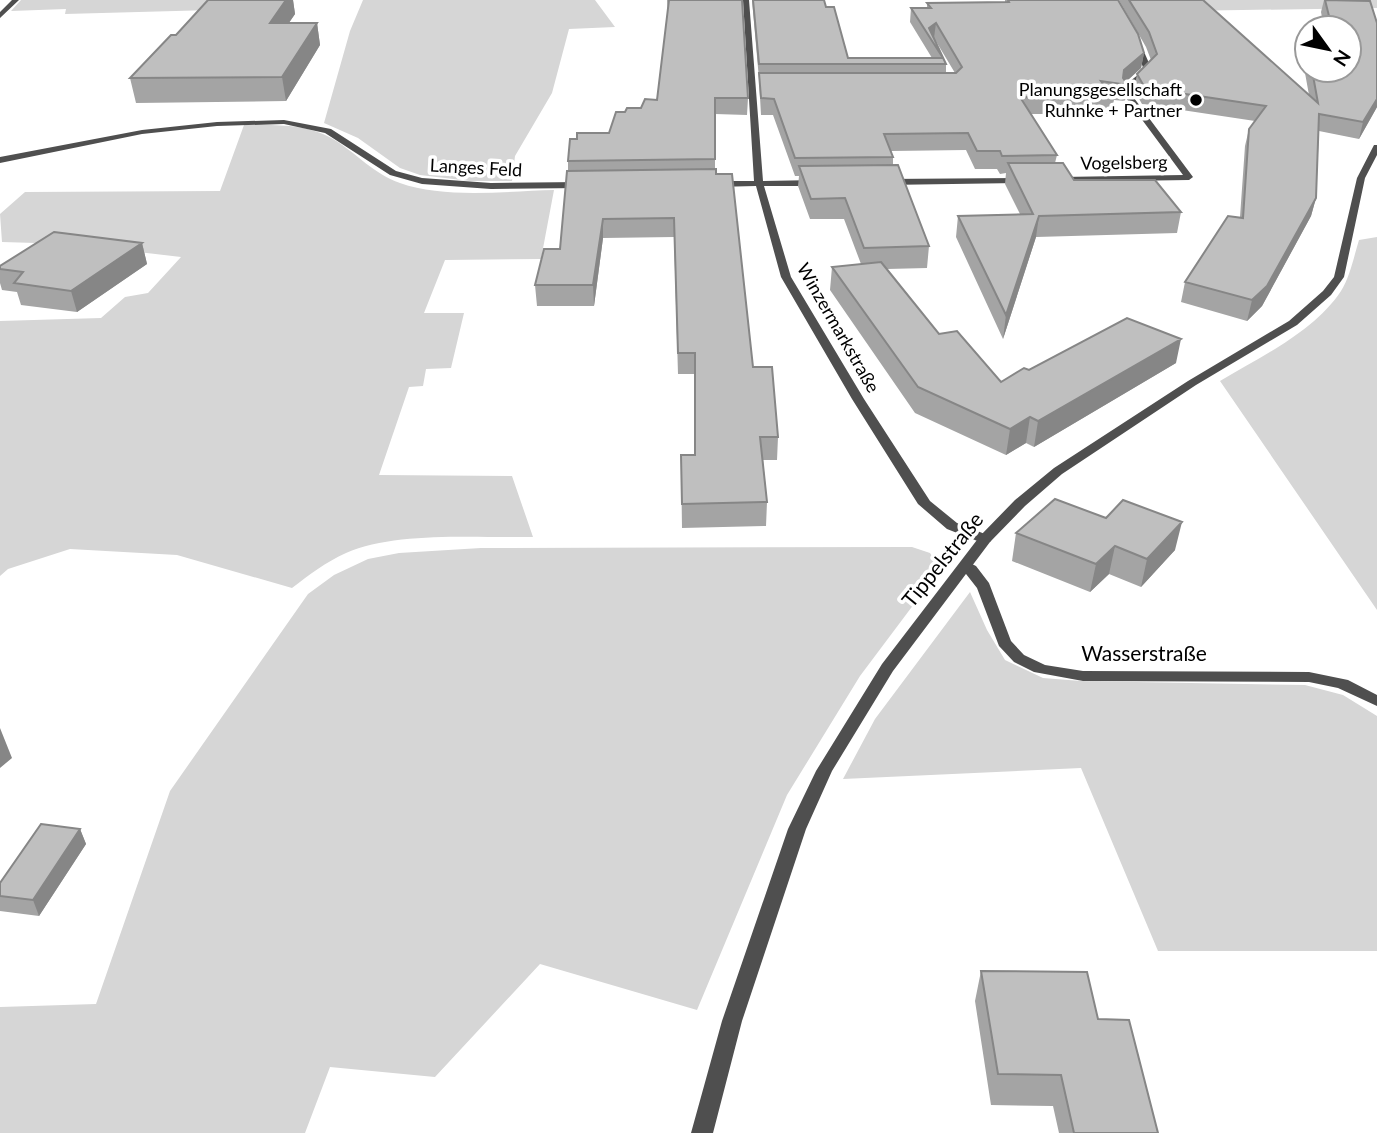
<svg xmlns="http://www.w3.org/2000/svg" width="1377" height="1133" font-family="Lato,sans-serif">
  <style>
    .green { fill: #d6d6d6 }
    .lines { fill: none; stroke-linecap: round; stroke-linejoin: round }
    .minor { fill: #4f4f4f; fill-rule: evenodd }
    .tertiary { fill: #4f4f4f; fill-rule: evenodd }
    .wall { fill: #a4a4a4; fill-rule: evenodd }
    .shaded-wall { fill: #868686 }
    .building { fill: #bfbfbf; stroke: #868686; stroke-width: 2 }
    .poi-dot { fill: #000; stroke: #fff; stroke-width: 2.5 }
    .labels { text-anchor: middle; stroke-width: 7; stroke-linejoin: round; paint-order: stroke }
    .far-poi-label { font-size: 18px; fill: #000; stroke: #fff; text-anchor: end }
    .far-street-label { font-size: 18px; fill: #000; stroke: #fff }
    .street-label { font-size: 21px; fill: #000; stroke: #fff }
  </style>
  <rect width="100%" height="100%" fill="#fff"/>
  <path class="green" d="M 21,0 L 254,0 L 249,9 L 65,14 L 66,9 L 11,11 Z
    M 363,0 L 595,0 L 615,27 L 569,29 L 552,93 L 515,156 L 512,181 L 470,181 L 420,175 L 400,168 L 358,138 L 324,123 L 350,31 Z
    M 1171,0 L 1377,0 L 1377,8 L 1181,11 Z
    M 244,125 C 273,125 306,123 333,139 C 355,152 375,175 400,183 C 444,199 507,191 554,190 L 541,259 L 445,260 L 424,313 L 464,313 L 451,368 L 426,369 L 423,386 L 409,387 L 379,475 L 512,476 L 533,537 C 478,538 395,531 346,553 C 326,562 309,575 292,588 L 177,555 L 70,549 L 8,569 L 0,576 L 0,321 L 101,318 L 125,297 L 148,293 L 181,257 L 70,244 L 2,242 L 0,214 L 25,192 L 220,191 Z
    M 1377,237 L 1377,610 L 1220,381 C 1260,357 1314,332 1341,291 C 1350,277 1354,256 1359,240 Z
    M 912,547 L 930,553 L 939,566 L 938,572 L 860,676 L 787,795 L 697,1010 L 540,964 L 435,1077 L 330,1067 L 305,1133 L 0,1133 L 0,1007 L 96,1004 L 170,791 L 308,594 L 334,575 L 368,559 L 399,553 L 481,548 Z
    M 970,592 L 987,630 L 1005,660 L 1043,678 L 1081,681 L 1305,685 L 1343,695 L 1377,716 L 1377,951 L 1158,951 L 1081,768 L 843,779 L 875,719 Z"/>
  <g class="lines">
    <path class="minor" d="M 12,0 L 19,0 L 0,18 L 0,12 Z
      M 743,0 L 749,0 L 763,181 L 817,180 L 821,183 L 817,186 L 764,186 L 791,277 L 864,399 L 930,501 L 957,523 L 990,536 L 992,539 L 990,542 L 980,542 L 947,529 L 918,504 L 852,399 L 781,277 L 756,186 L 715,187 L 711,184 L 715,181 L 754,181 Z
      M 1135,36 L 1138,38 L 1152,70 L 1131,89 L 1131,94 L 1193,177 L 1189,180 L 1058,182 L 1057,180 L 1061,177 L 1183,175 L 1123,94 L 1124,86 L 1144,70 L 1132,38 Z
      M 284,120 L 331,129 L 396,171 L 422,178 L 491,183 L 582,182 L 586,185 L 582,188 L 491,189 L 422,184 L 390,175 L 325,133 L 284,124 L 217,126 L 142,134 L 0,163 L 0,157 L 142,130 L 217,122 Z
      M 1023,178 L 1027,181 L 1026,183 L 886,185 L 882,182 L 886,179 Z
      M 966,561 L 976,566 L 989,583 L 1011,641 L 1024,655 L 1045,665 L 1083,671 L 1309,672 L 1348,680 L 1377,695 L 1377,706 L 1338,688 L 1309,682 L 1083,681 L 1034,672 L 1014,662 L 999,646 L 977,588 L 959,565 Z"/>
    <path class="tertiary" d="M 1374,145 L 1377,145 L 1377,155 L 1365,178 L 1344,277 L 1331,295 L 1297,325 L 1196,385 L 1062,474 L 1025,506 L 990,542 L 893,671 L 832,771 L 806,829 L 742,1021 L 713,1133 L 691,1133 L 722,1021 L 788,829 L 816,771 L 882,664 L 980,536 L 1015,500 L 1054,468 L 1188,381 L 1289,321 L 1323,291 L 1334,277 L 1357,178 Z"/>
  </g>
  <path class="wall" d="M 208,0 L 293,0 L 295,14 L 289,23 L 317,23 L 320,45 L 286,101 L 136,103 L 130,78 L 176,35 Z
    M 667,0 L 742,0 L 748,98 L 747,115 L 715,114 L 715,169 L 753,367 L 778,437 L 777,460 L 763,460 L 767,502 L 766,526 L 682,528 L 681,455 L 695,455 L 695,374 L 678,374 L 674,237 L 603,238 L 594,306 L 537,306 L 535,285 L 560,249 L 568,171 L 568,161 L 577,139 L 609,133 L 625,112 L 641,108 L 657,100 L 668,14 Z
    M 752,0 L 824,0 L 826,7 L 848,58 L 932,58 L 910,22 L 911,8 L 927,8 L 927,3 L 1005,2 L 1005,0 L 1118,0 L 1144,53 L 1141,68 L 1126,82 L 1128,85 L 1125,101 L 1114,100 L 1111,114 L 1030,114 L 1057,155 L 1055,163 L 1074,180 L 1181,212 L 1177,233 L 1036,237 L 1003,339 L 956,237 L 958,216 L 1020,214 L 1005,184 L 1006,173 L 1000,174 L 997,169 L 975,169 L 966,150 L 891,151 L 893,157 L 893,165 L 929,246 L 927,268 L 887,269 L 939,334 L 1001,382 L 1029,370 L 1176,363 L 1034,447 L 1026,443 L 1006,455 L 915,413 L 830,290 L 832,267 L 861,264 L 844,219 L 810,219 L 798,186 L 799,176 L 795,176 L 773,115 L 761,115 L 759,79 ZM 934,38 L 955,73 L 946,73 L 946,64 Z
    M 1119,0 L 1203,0 L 1309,95 L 1301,51 L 1305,36 L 1307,36 L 1307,70 L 1349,70 L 1349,28 L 1324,28 L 1321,12 L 1324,0 L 1358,0 L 1377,23 L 1377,107 L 1359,139 L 1319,131 L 1316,198 L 1311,216 L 1262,306 L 1247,321 L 1181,302 L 1185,282 L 1240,217 L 1245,146 L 1249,129 L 1255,121 L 1142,104 L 1134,90 L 1137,74 L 1151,60 L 1146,47 Z
    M 142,243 L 147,264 L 77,312 L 21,305 L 17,292 L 2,290 L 0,283 L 0,266 Z
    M 1016,533 L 1175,550 L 1141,587 L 1109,574 L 1090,592 L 1012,561 Z
    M 80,829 L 86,844 L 39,916 L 0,911 L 0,883 Z
    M 981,971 L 1098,1019 L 1158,1133 L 1059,1133 L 1053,1106 L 991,1105 L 975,1001 Z"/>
  <path class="shaded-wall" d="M 286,0 L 293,0 L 295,14 L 273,45 L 270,23 Z
    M 317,23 L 320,45 L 286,101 L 282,77 Z
    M 936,23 L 934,38 L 931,40 L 929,28 Z
    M 1144,53 L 1141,68 L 1121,86 L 1124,70 Z
    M 1377,99 L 1377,107 L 1359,139 L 1363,122 Z
    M 1316,198 L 1311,216 L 1262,306 L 1247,321 L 1252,300 Z
    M 1039,216 L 1036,237 L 1003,339 L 1006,315 Z
    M 603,219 L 603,238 L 594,306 L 593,285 Z
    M 142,243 L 147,264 L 77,312 L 71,291 Z
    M 1181,339 L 1176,363 L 1034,447 L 1038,421 Z
    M 1030,417 L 1026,443 L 1006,455 L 1010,429 Z
    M 1182,522 L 1175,550 L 1141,587 L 1147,559 Z
    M 1115,546 L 1109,574 L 1090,592 L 1096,564 Z
    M 0,728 L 12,758 L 0,768 Z
    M 80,829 L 86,844 L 39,916 L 33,900 Z"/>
  <path class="building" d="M 208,0 L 286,0 L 270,23 L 317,23 L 282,77 L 130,78 L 171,35 L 176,35 Z
    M 669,0 L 742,0 L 748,98 L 715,98 L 715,159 L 568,161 L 570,139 L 577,139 L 577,133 L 609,133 L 616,112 L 625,112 L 627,108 L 641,108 L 645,99 L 657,100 Z
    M 753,0 L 824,0 L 826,7 L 834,7 L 848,58 L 943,58 L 911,8 L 931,8 L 927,3 L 1009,2 L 1008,0 L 1118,0 L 1138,34 L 1144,53 L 1124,70 L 1123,78 L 1128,85 L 1101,81 L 1114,98 L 1020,97 L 1057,155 L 1002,156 L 1000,151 L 977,151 L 968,133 L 884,134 L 893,157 L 795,158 L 774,99 L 761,98 L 759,73 L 956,73 L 962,67 L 936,23 L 929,28 L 946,64 L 759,64 Z
    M 1129,0 L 1203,0 L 1318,103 L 1312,70 L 1349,70 L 1349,28 L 1332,28 L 1325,0 L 1370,1 L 1377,23 L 1377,99 L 1363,122 L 1319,114 L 1316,198 L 1267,286 L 1252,300 L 1185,282 L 1228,216 L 1243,218 L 1249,129 L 1266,106 L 1145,88 L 1137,74 L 1157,54 L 1149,32 Z
    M 1008,163 L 1063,163 L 1074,180 L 1155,180 L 1181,212 L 1039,216 L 1006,315 L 958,216 L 1033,214 Z
    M 898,165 L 929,246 L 864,248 L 845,198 L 811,199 L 799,166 Z
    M 716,169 L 716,174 L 732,174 L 753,367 L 772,367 L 778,437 L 760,437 L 767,502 L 682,504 L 681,455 L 695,455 L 695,353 L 678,353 L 674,218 L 603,219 L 593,285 L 535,285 L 544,249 L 560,249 L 567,171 Z
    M 54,232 L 142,243 L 71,291 L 14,283 L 23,272 L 0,269 L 0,266 Z
    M 881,262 L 939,334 L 957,331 L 1001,382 L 1024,368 L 1029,370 L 1127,318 L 1181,339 L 1038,421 L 1030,417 L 1010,429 L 918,387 L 832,267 Z
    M 1055,499 L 1106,518 L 1123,500 L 1182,522 L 1147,559 L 1115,546 L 1096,564 L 1016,533 Z
    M 41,824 L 80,829 L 33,900 L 0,896 L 0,883 Z
    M 981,971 L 1087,972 L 1098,1019 L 1129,1020 L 1158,1133 L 1074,1133 L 1061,1075 L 998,1074 Z"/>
  <circle class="poi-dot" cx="1196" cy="100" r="7"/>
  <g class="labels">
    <g class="far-poi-label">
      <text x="1182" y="96">Planungsgesellschaft<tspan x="1182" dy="21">Ruhnke + Partner</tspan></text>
    </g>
    <g class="far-street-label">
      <text transform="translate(1124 163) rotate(-1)" y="6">Vogelsberg</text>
      <text transform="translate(476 168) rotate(3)" y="6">Langes Feld</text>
      <text transform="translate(838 328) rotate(60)" y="6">Winzermarkstraße</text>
    </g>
    <g class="street-label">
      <text transform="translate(943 560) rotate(-51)" y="7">Tippelstraße</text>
      <text x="1144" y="661">Wasserstraße</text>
    </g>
  </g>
  <g transform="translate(1328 49) rotate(123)"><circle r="33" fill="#ffffff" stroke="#999999" stroke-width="2"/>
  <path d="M0-5L12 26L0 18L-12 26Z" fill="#000000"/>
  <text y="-10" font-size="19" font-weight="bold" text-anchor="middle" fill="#000000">N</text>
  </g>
</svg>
